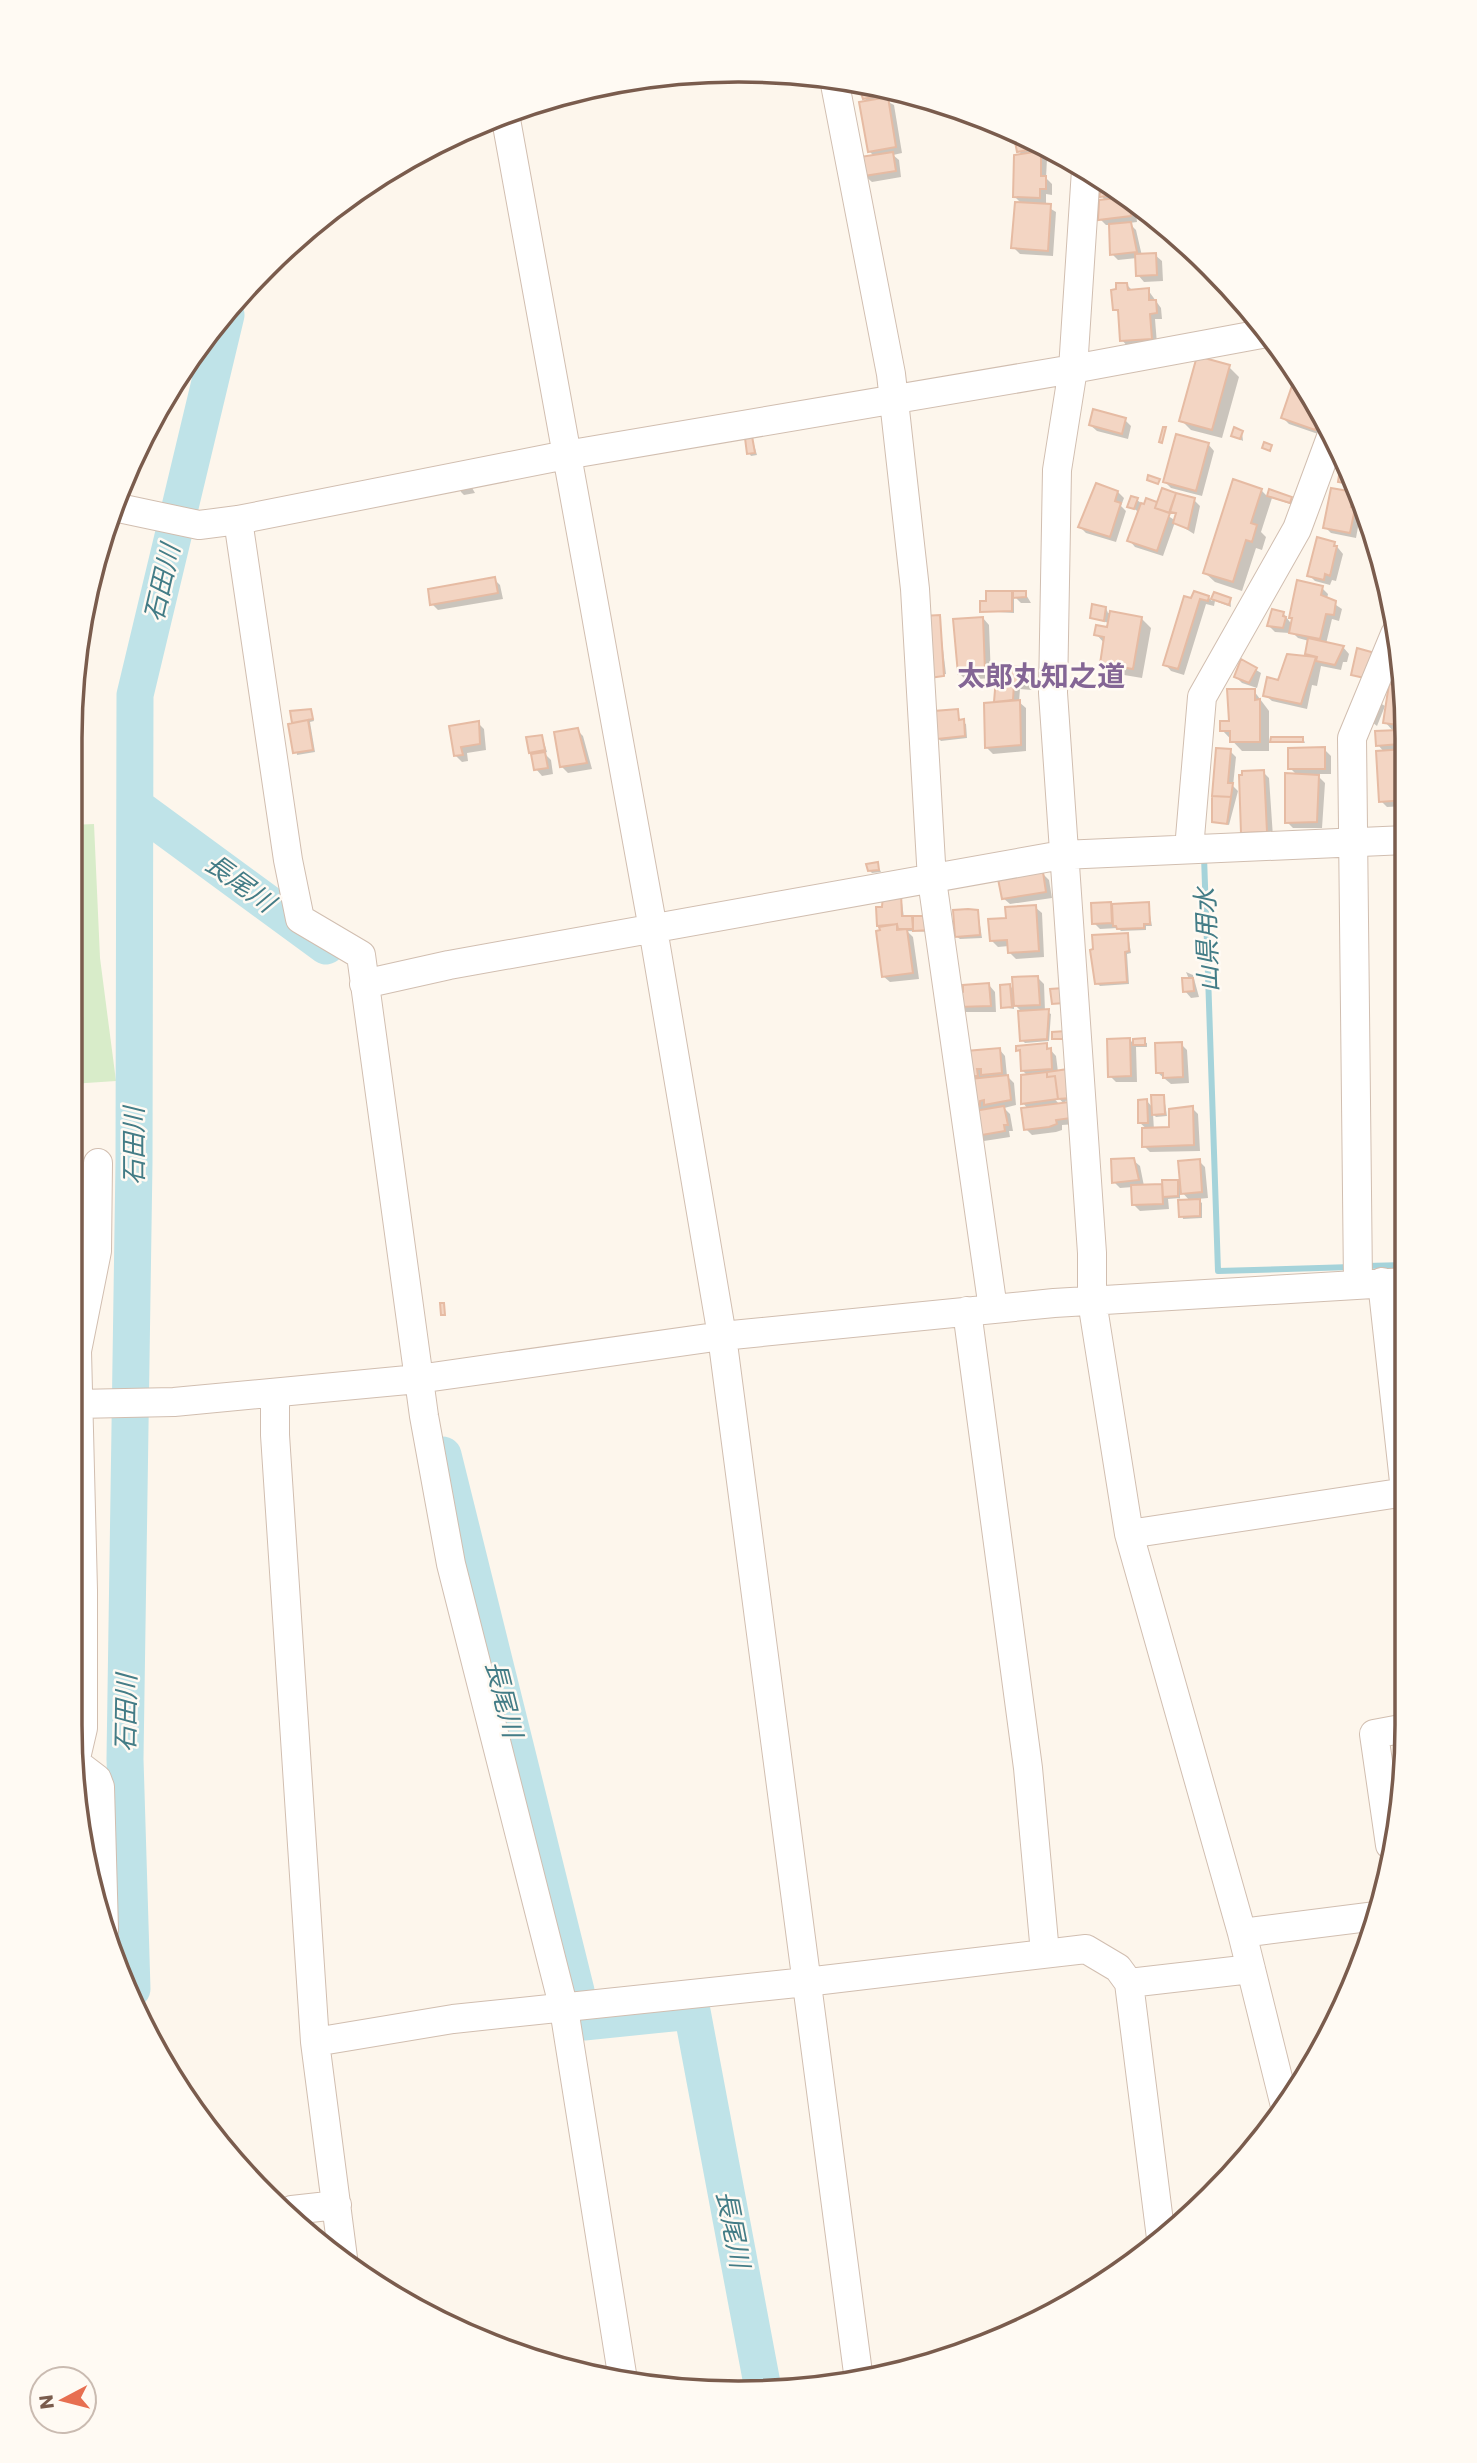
<svg xmlns="http://www.w3.org/2000/svg" width="1477" height="2463" font-family="Poppins,'Noto Sans JP',sans-serif">
  <style>
    .green { fill: #d8ecc9 }
    .shadow { fill: #0003; fill-rule: evenodd }
    .lines { fill: none; stroke-linecap: round; stroke-linejoin: round }
    .stream { stroke: #a5d3da; stroke-width: 6 }
    .river { stroke: #bfe3e8; stroke-width: 37 }
    .building { fill: #f3d5c3; stroke: #e6bba3; stroke-width: 2 }
    .minor-casing { stroke: #d1beb0; stroke-width: 30 }
    .minor { stroke: #fff; stroke-width: 28 }
    .labels { text-anchor: middle; stroke-width: 5; stroke-linejoin: round; paint-order: stroke }
    .water-label { font-size: 26px; font-style: italic; fill: #437c86; stroke: #fffaf3 }
    .quarter-label { font-size: 28px; font-weight: bold; fill: #846695; stroke: #fffaf3 }
    .rim { fill: none; stroke: #7a5c4d; stroke-width: 3.5 }
  </style>
  <rect width="100%" height="100%" fill="#fdf6ec"/>
  <path class="green" d="M 94,824 L 100,958 L 116,1081 L 71,1084 L 71,825 Z"/>
  <path class="shadow" d="M 871,93 L 894,105 L 902,153 L 893,155 L 899,160 L 901,177 L 872,182 L 865,176 L 875,157 L 869,151 L 868,102 L 864,98 Z
    M 1015,132 L 1047,149 L 1039,151 L 1047,159 L 1046,178 L 1052,184 L 1052,195 L 1046,194 L 1046,206 L 1056,212 L 1053,256 L 1020,254 L 1013,247 L 1022,204 L 1014,196 L 1023,156 L 1019,151 Z
    M 1107,181 L 1135,205 L 1137,222 L 1129,223 L 1136,230 L 1142,256 L 1155,255 L 1162,261 L 1163,281 L 1144,282 L 1138,275 L 1137,258 L 1118,260 L 1112,254 L 1111,225 L 1106,225 L 1100,219 L 1105,201 L 1100,193 L 1102,193 L 1102,184 Z
    M 1126,284 L 1133,291 L 1148,290 L 1161,308 L 1162,319 L 1155,319 L 1157,344 L 1128,347 L 1122,340 L 1120,315 L 1115,309 Z
    M 1229,367 L 1239,377 L 1222,438 L 1191,430 L 1181,420 Z
    M 1297,376 L 1318,405 L 1325,423 L 1321,435 L 1289,424 L 1283,418 Z
    M 1125,420 L 1131,426 L 1128,439 L 1097,431 L 1090,425 Z
    M 1242,432 L 1243,441 L 1233,436 Z
    M 752,438 L 757,455 L 751,456 L 749,453 Z
    M 1208,444 L 1214,451 L 1202,496 L 1171,488 L 1165,482 Z
    M 471,486 L 475,493 L 464,495 L 461,492 L 460,488 Z
    M 1163,490 L 1194,500 L 1200,506 L 1194,534 L 1175,522 L 1163,556 L 1135,547 L 1129,540 L 1139,512 L 1129,506 L 1137,500 L 1145,506 L 1147,501 L 1158,504 ZM 1162,508 L 1178,514 L 1176,521 L 1162,512 Z
    M 1261,490 L 1268,497 L 1270,491 L 1291,498 L 1293,505 L 1272,498 L 1261,532 L 1266,537 L 1262,550 L 1256,548 L 1242,591 L 1215,582 L 1205,573 Z
    M 1118,492 L 1124,498 L 1121,506 L 1126,511 L 1116,542 L 1086,533 L 1080,527 Z
    M 1355,494 L 1360,516 L 1356,538 L 1331,533 L 1325,527 Z
    M 1334,543 L 1343,554 L 1336,581 L 1332,580 L 1330,585 L 1315,581 L 1309,575 Z
    M 494,579 L 500,585 L 503,599 L 438,610 L 432,604 Z
    M 1322,588 L 1328,594 L 1327,599 L 1342,609 L 1339,621 L 1332,619 L 1326,644 L 1343,647 L 1349,654 L 1347,662 L 1343,662 L 1341,670 L 1321,666 L 1317,686 L 1312,685 L 1307,709 L 1272,701 L 1265,695 L 1306,656 L 1309,641 L 1298,638 L 1290,630 L 1289,633 L 1275,632 L 1269,626 L 1283,613 L 1293,626 L 1294,620 L 1291,617 Z
    M 1011,593 L 1015,596 L 1025,593 L 1031,603 L 1021,603 L 1014,596 L 1014,613 L 982,611 Z
    M 1215,594 L 1230,599 L 1231,607 L 1215,601 L 1214,606 L 1206,604 L 1184,675 L 1171,671 L 1165,664 L 1193,600 L 1208,597 L 1212,601 Z
    M 1106,608 L 1108,613 L 1141,618 L 1151,628 L 1142,678 L 1112,673 L 1102,663 L 1105,644 L 1096,634 L 1108,629 L 1109,623 L 1091,618 Z
    M 939,616 L 946,674 L 930,676 Z
    M 983,618 L 989,625 L 991,678 L 966,680 L 959,673 Z
    M 1242,661 L 1261,673 L 1257,688 L 1242,683 L 1236,677 Z
    M 1400,666 L 1406,694 L 1406,734 L 1400,733 L 1405,738 L 1406,747 L 1406,806 L 1387,807 L 1381,801 L 1385,753 L 1378,745 L 1394,732 L 1385,722 Z
    M 998,667 L 1026,669 L 1033,675 L 1032,690 L 1020,689 L 1019,702 L 1026,708 L 1026,751 L 993,754 L 986,747 L 984,712 L 996,704 Z
    M 1254,691 L 1269,711 L 1269,751 L 1242,751 L 1222,730 Z
    M 1380,703 L 1385,706 L 1377,726 L 1372,722 Z
    M 311,711 L 314,721 L 310,722 L 315,752 L 297,755 L 292,712 Z
    M 957,711 L 960,721 L 966,724 L 967,738 L 941,741 L 938,738 Z
    M 478,723 L 484,729 L 486,750 L 467,753 L 468,761 L 462,762 L 456,756 L 451,727 Z
    M 577,730 L 583,736 L 592,769 L 568,773 L 561,766 Z
    M 542,736 L 547,752 L 544,753 L 551,760 L 553,774 L 542,776 L 536,769 L 531,752 Z
    M 1303,738 L 1305,743 L 1272,741 Z
    M 1324,749 L 1331,756 L 1331,774 L 1316,774 L 1325,783 L 1322,828 L 1293,828 L 1287,822 L 1297,775 L 1290,768 Z
    M 1230,751 L 1236,757 L 1233,786 L 1238,791 L 1229,825 L 1214,821 Z
    M 1263,772 L 1269,778 L 1273,837 L 1249,838 L 1243,832 Z
    M 877,864 L 881,872 L 872,873 L 870,871 Z
    M 1043,874 L 1049,880 L 1052,898 L 1010,904 L 1003,898 Z
    M 901,895 L 904,918 L 930,918 L 933,932 L 907,931 L 913,937 L 919,979 L 890,982 L 883,976 L 882,932 L 878,925 L 883,909 Z
    M 1111,904 L 1148,904 L 1152,926 L 1146,926 L 1146,930 L 1121,931 L 1118,928 L 1100,929 L 1094,923 Z
    M 1035,907 L 1042,913 L 1044,957 L 1016,959 L 1009,952 L 1009,946 L 998,947 L 991,940 L 1008,919 Z
    M 978,912 L 982,938 L 960,939 L 957,937 Z
    M 1128,935 L 1131,953 L 1127,954 L 1129,984 L 1100,986 L 1097,983 Z
    M 1186,972 L 1193,975 L 1199,997 L 1191,998 L 1185,991 L 1189,979 Z
    M 1038,978 L 1044,984 L 1045,1011 L 1051,1014 L 1049,1041 L 1025,1043 L 1022,1040 L 1023,1013 L 1014,1004 L 1014,1009 L 1003,1007 L 1010,986 L 1015,991 Z
    M 989,985 L 995,992 L 996,1012 L 965,1012 L 959,1006 Z
    M 1130,1040 L 1135,1045 L 1135,1040 L 1147,1043 L 1147,1047 L 1136,1047 L 1137,1082 L 1116,1082 L 1110,1076 Z
    M 1181,1044 L 1187,1050 L 1189,1083 L 1171,1084 L 1158,1073 Z
    M 1046,1045 L 1056,1056 L 1058,1072 L 1073,1100 L 1065,1101 L 1074,1110 L 1076,1124 L 1062,1125 L 1062,1130 L 1056,1132 L 1032,1135 L 1026,1129 L 1028,1109 L 1023,1103 L 1028,1076 L 1023,1071 L 1022,1053 L 1018,1050 ZM 1053,1092 L 1065,1105 L 1060,1105 L 1050,1094 Z
    M 999,1049 L 1005,1056 L 1007,1076 L 1014,1083 L 1016,1105 L 1004,1108 L 1010,1114 L 1013,1131 L 1009,1131 L 1010,1137 L 984,1141 L 978,1135 L 969,1076 Z
    M 1164,1097 L 1167,1116 L 1156,1117 L 1153,1114 L 1154,1130 L 1171,1129 L 1192,1108 L 1198,1114 L 1200,1151 L 1150,1152 L 1144,1146 L 1148,1130 L 1140,1123 L 1147,1101 L 1153,1108 Z
    M 1133,1160 L 1140,1166 L 1144,1186 L 1164,1188 L 1177,1181 L 1182,1186 L 1199,1161 L 1205,1167 L 1208,1198 L 1197,1199 L 1202,1203 L 1202,1218 L 1183,1219 L 1180,1198 L 1168,1199 L 1169,1209 L 1140,1211 L 1133,1204 L 1133,1187 L 1120,1188 L 1114,1182 ZM 1180,1190 L 1190,1201 L 1180,1201 Z"/>
  <g class="lines">
    <path class="stream" d="M 1204,856 L 1218,1271 L 1352,1267
      M 1366,1266 L 1406,1265"/>
    <path class="river" d="M 135,806 L 326,946
      M 443,1455 L 576,1991
      M 132,1989 L 125,1759 L 134,1162 L 135,695 L 226,315
      M 584,2022 L 692,2011 L 763,2389"/>
  </g>
  <path class="building" d="M 872,91 L 873,97 L 863,99 L 861,93 Z
    M 888,97 L 896,147 L 868,152 L 859,102 Z
    M 1013,131 L 1044,147 L 1017,152 Z
    M 1041,151 L 1041,176 L 1046,176 L 1046,189 L 1040,189 L 1040,198 L 1013,197 L 1014,155 Z
    M 893,152 L 896,171 L 864,176 L 860,157 Z
    M 1103,180 L 1110,183 L 1123,194 L 1099,197 Z
    M 1126,197 L 1130,200 L 1131,216 L 1098,220 L 1099,200 Z
    M 1015,202 L 1051,204 L 1048,251 L 1011,248 Z
    M 1131,222 L 1137,252 L 1110,255 L 1109,224 Z
    M 1156,253 L 1157,275 L 1136,276 L 1135,254 Z
    M 1116,283 L 1127,283 L 1128,290 L 1149,288 L 1149,300 L 1156,300 L 1157,313 L 1150,314 L 1152,339 L 1120,341 L 1118,310 L 1113,310 L 1111,290 L 1116,289 Z
    M 1197,356 L 1230,365 L 1212,430 L 1179,421 Z
    M 1296,374 L 1321,412 L 1315,430 L 1281,418 Z
    M 1093,409 L 1126,418 L 1122,434 L 1089,425 Z
    M 1163,427 L 1166,427 L 1162,443 L 1159,442 Z
    M 1234,427 L 1243,431 L 1240,439 L 1231,436 Z
    M 1176,434 L 1209,443 L 1196,491 L 1163,482 Z
    M 752,436 L 755,453 L 747,454 L 745,438 Z
    M 1264,442 L 1272,445 L 1270,451 L 1262,448 Z
    M 1341,462 L 1350,484 L 1338,482 Z
    M 1148,475 L 1160,479 L 1158,484 L 1147,480 Z
    M 1233,479 L 1262,489 L 1251,523 L 1257,525 L 1252,542 L 1246,540 L 1233,582 L 1203,573 Z
    M 1096,483 L 1118,491 L 1115,501 L 1121,503 L 1110,537 L 1078,527 Z
    M 1162,488 L 1176,493 L 1169,513 L 1155,508 Z
    M 1331,488 L 1354,492 L 1357,499 L 1356,502 L 1352,501 L 1351,507 L 1355,508 L 1350,533 L 1323,528 Z
    M 1269,489 L 1292,497 L 1290,503 L 1267,496 Z
    M 1176,493 L 1195,498 L 1188,529 L 1173,523 L 1176,513 L 1170,512 Z
    M 1131,496 L 1138,498 L 1134,509 L 1127,507 Z
    M 1146,498 L 1157,502 L 1155,508 L 1170,513 L 1157,551 L 1127,541 L 1141,503 L 1144,504 Z
    M 1317,537 L 1335,542 L 1334,546 L 1337,546 L 1330,576 L 1325,574 L 1324,580 L 1307,576 Z
    M 495,577 L 498,593 L 430,605 L 428,589 Z
    M 1297,580 L 1323,586 L 1321,595 L 1336,601 L 1334,615 L 1326,614 L 1320,639 L 1289,633 L 1292,618 L 1289,618 Z
    M 986,591 L 1012,591 L 1012,611 L 980,612 L 980,601 L 986,601 Z
    M 1013,591 L 1026,591 L 1026,597 L 1013,598 Z
    M 1194,591 L 1209,596 L 1208,601 L 1200,599 L 1178,669 L 1163,665 L 1184,596 L 1191,598 Z
    M 1214,592 L 1231,598 L 1229,605 L 1211,599 Z
    M 1092,604 L 1106,607 L 1104,621 L 1090,618 Z
    M 1272,609 L 1284,612 L 1283,616 L 1286,617 L 1283,628 L 1267,626 Z
    M 1110,611 L 1142,617 L 1133,669 L 1100,664 L 1104,637 L 1094,635 L 1096,625 L 1107,627 Z
    M 940,615 L 944,676 L 929,678 L 922,616 Z
    M 983,617 L 985,672 L 958,674 L 953,619 Z
    M 1308,638 L 1344,646 L 1335,665 L 1316,661 L 1317,657 L 1305,654 Z
    M 1357,648 L 1375,653 L 1369,679 L 1351,675 Z
    M 1287,654 L 1316,657 L 1301,704 L 1263,696 L 1267,677 L 1278,680 Z
    M 1241,659 L 1257,668 L 1249,683 L 1234,677 Z
    M 1398,664 L 1406,694 L 1406,726 L 1383,723 L 1389,684 L 1395,685 Z
    M 997,666 L 1027,667 L 1026,684 L 1014,684 L 1013,700 L 994,702 Z
    M 1227,689 L 1255,689 L 1255,700 L 1260,699 L 1260,742 L 1230,742 L 1230,731 L 1220,731 L 1220,721 L 1229,721 Z
    M 1020,700 L 1021,745 L 985,748 L 984,703 Z
    M 311,709 L 313,719 L 292,723 L 290,711 Z
    M 958,709 L 959,720 L 964,719 L 965,736 L 937,739 L 934,711 Z
    M 308,720 L 313,750 L 293,753 L 288,724 Z
    M 479,721 L 480,744 L 461,747 L 463,755 L 454,756 L 449,726 Z
    M 578,728 L 587,763 L 560,767 L 554,732 Z
    M 1399,730 L 1400,744 L 1376,746 L 1375,731 Z
    M 542,735 L 545,750 L 529,753 L 526,737 Z
    M 1271,737 L 1303,737 L 1303,742 L 1270,742 Z
    M 1325,747 L 1325,769 L 1288,769 L 1288,748 Z
    M 1216,748 L 1231,749 L 1228,783 L 1233,783 L 1231,797 L 1212,796 Z
    M 1406,749 L 1406,800 L 1379,802 L 1376,751 Z
    M 545,752 L 548,768 L 534,770 L 531,754 Z
    M 1264,770 L 1267,832 L 1241,833 L 1239,775 L 1242,775 L 1242,771 Z
    M 1285,773 L 1319,775 L 1317,822 L 1285,823 Z
    M 1212,796 L 1231,797 L 1227,824 L 1212,822 Z
    M 878,862 L 879,870 L 868,871 L 866,864 Z
    M 1043,872 L 1046,892 L 1002,899 L 998,879 Z
    M 901,893 L 902,916 L 912,916 L 913,929 L 898,929 L 897,924 L 877,926 L 876,907 L 882,907 L 883,894 Z
    M 1111,902 L 1112,923 L 1092,924 L 1091,903 Z
    M 1149,902 L 1150,924 L 1144,924 L 1144,928 L 1117,929 L 1116,926 L 1113,926 L 1112,904 Z
    M 1036,905 L 1039,951 L 1008,953 L 1007,940 L 990,941 L 988,919 L 1006,918 L 1005,907 Z
    M 968,909 L 978,910 L 980,935 L 955,937 L 953,910 Z
    M 913,916 L 931,916 L 932,930 L 913,931 Z
    M 897,924 L 897,930 L 907,929 L 913,973 L 882,977 L 876,931 L 880,930 L 879,927 Z
    M 1128,933 L 1129,951 L 1125,952 L 1127,982 L 1095,984 L 1090,950 L 1093,949 L 1092,935 Z
    M 1038,976 L 1040,1005 L 1014,1006 L 1012,977 Z
    M 1182,978 L 1193,978 L 1194,991 L 1183,992 Z
    M 989,983 L 991,1006 L 957,1007 L 956,993 L 963,992 L 963,985 Z
    M 1010,984 L 1012,1007 L 1001,1008 L 1000,985 Z
    M 1063,988 L 1064,1003 L 1052,1004 L 1050,989 Z
    M 1049,1009 L 1047,1039 L 1020,1041 L 1018,1011 Z
    M 1066,1031 L 1067,1039 L 1052,1039 L 1052,1032 Z
    M 1130,1038 L 1131,1076 L 1108,1077 L 1107,1039 Z
    M 1145,1038 L 1145,1045 L 1133,1045 L 1133,1039 Z
    M 1182,1042 L 1183,1077 L 1163,1078 L 1163,1073 L 1156,1073 L 1155,1043 Z
    M 1047,1043 L 1047,1049 L 1051,1048 L 1052,1069 L 1021,1071 L 1020,1050 L 1016,1051 L 1016,1046 Z
    M 1000,1048 L 1002,1073 L 981,1075 L 981,1069 L 977,1069 L 978,1076 L 967,1076 L 966,1051 Z
    M 1068,1069 L 1071,1098 L 1058,1099 L 1055,1076 L 1047,1077 L 1047,1072 Z
    M 1047,1072 L 1047,1077 L 1055,1076 L 1058,1099 L 1021,1104 L 1021,1075 Z
    M 1008,1075 L 1011,1100 L 984,1105 L 984,1100 L 980,1101 L 980,1106 L 971,1107 L 970,1079 Z
    M 1151,1095 L 1164,1095 L 1165,1114 L 1152,1115 Z
    M 1147,1099 L 1148,1123 L 1138,1123 L 1138,1100 Z
    M 1069,1102 L 1071,1118 L 1056,1120 L 1057,1124 L 1049,1127 L 1024,1130 L 1021,1108 Z
    M 1004,1106 L 1008,1125 L 1004,1125 L 1005,1131 L 976,1136 L 974,1111 Z
    M 1193,1106 L 1194,1145 L 1142,1147 L 1142,1128 L 1169,1127 L 1169,1109 Z
    M 1134,1158 L 1139,1180 L 1112,1183 L 1111,1159 Z
    M 1200,1159 L 1202,1192 L 1181,1194 L 1178,1161 Z
    M 1162,1180 L 1178,1180 L 1178,1196 L 1163,1197 Z
    M 1162,1184 L 1163,1204 L 1132,1205 L 1131,1185 Z
    M 1200,1199 L 1200,1216 L 1179,1217 L 1178,1200 Z
    M 440,1303 L 444,1303 L 445,1315 L 441,1315 Z"/>
  <g class="lines">
    <defs>
      <path id="minor" d="M 834,79 L 891,374 L 915,589 L 932,880 L 993,1309
        M 505,114 L 653,929 L 722,1336 L 858,2373
        M 1086,170 L 1073,369 L 1057,470 L 1053,693 L 1092,1253 L 1092,1301 L 1129,1534 L 1242,1933 L 1285,2106
        M 114,507 L 199,525 L 238,520 L 566,455 L 1073,369 L 1267,333
        M 238,520 L 288,860 L 300,919 L 361,955 L 424,1416 L 451,1564 L 564,2009 L 622,2374
        M 1189,849 L 1202,697 L 1297,529 L 1331,437
        M 364,984 L 449,965 L 1062,855 L 1406,840
        M 1382,1282 L 1406,1500
        M 1358,1283 L 1352,738 L 1395,634
        M 967,1311 L 1028,1768 L 1045,1953
        M 275,1393 L 275,1435 L 315,2042 L 343,2258
        M 76,1404 L 174,1402 L 418,1379 L 722,1336 L 1054,1303 L 1406,1282
        M 1129,1534 L 1406,1492
        M 76,1758 L 83,1728 L 83,1590 L 77,1351 L 97,1251 L 98,1163
        M 76,1763 L 97,1779 L 100,1787 L 104,1930
        M 1390,1845 L 1374,1734 L 1406,1728
        M 1242,1933 L 1376,1916
        M 1129,1983 L 1251,1969
        M 315,2042 L 453,2019 L 806,1982 L 1086,1949 L 1118,1968 L 1129,1983 L 1161,2238
        M 292,2210 L 337,2205"/>
    </defs>
    <use href="#minor" class="minor-casing"/>
    <use href="#minor" class="minor"/>
  </g>
  <g class="labels">
    <g class="water-label">
      <text transform="translate(162 583) rotate(-77)" y="9">石田川</text>
      <text transform="translate(240 883) rotate(36)" y="9">長尾川</text>
      <text transform="translate(1207 940) rotate(-92)" y="9">山県用水</text>
      <text transform="translate(134 1146) rotate(-90)" y="9">石田川</text>
      <text transform="translate(504 1699) rotate(76)" y="9">長尾川</text>
      <text transform="translate(126 1713) rotate(-89)" y="9">石田川</text>
      <text transform="translate(733 2229) rotate(79)" y="9">長尾川</text>
    </g>
    <g class="quarter-label">
      <text x="1041" y="686">太郎丸知之道</text>
    </g>
  </g>
  <path d="M0 0H1477V2463H0ZM738 82H739A656 656 0 0 1 1395 738V1725A656 656 0 0 1 739 2381H738A656 656 0 0 1 82 1725V738A656 656 0 0 1 738 82Z" fill="#fffaf3" fill-rule="evenodd"/>
  <path class="rim" d="M738 82H739A656 656 0 0 1 1395 738V1725A656 656 0 0 1 739 2381H738A656 656 0 0 1 82 1725V738A656 656 0 0 1 738 82Z"/>
  <g transform="translate(63 2400) rotate(263)"><circle r="33" fill="#fffaf3" stroke="#cabbb1" stroke-width="2"/>
  <path d="M0-5L12 26L0 18L-12 26Z" fill="#e76f51"/>
  <text y="-10" font-size="19" font-weight="bold" text-anchor="middle" fill="#7a5c4d">N</text>
  </g>
</svg>
